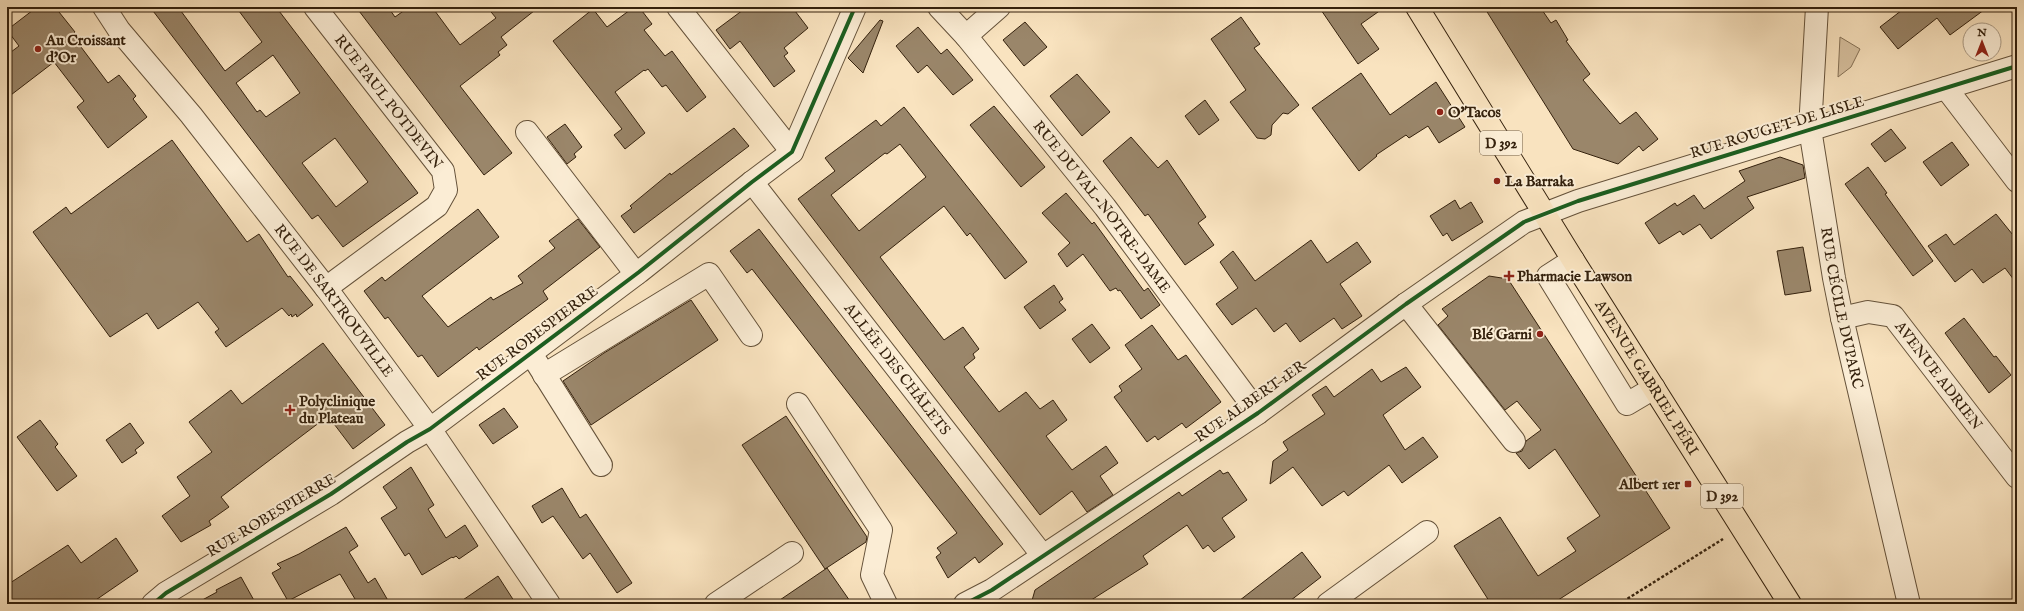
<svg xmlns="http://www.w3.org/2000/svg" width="2024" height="611" font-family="'IM FELL English',serif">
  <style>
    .green { fill: #d8c2a1; stroke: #867257 }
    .building { fill: #9a866a; stroke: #34210d; fill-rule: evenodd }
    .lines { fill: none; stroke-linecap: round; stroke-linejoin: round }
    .minor-casing { stroke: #65523a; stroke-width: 24 }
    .major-casing { stroke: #34210d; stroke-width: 24 }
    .path { stroke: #34210d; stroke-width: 2.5; stroke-dasharray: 3 2; stroke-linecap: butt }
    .minor { stroke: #fbedd5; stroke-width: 22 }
    .major { stroke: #f9e3bf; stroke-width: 22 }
    .cycleway-casing { stroke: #fbedd5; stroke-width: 6 }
    .cycleway { stroke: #1b5e20; stroke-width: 4 }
    .poi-dot { fill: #8f2418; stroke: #fbedd5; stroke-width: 1.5 }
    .labels { text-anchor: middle; stroke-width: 4; stroke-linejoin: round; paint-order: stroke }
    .shield { fill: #fbedd5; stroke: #705e49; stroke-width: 1 }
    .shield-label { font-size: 14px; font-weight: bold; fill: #34210d }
    .poi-label { font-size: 15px; font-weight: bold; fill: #34210d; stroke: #fbedd5; text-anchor: start }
    .street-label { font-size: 15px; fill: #34210d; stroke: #fbedd5 }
  </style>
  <rect width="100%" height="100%" fill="#f9e3bf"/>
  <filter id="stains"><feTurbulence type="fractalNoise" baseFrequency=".005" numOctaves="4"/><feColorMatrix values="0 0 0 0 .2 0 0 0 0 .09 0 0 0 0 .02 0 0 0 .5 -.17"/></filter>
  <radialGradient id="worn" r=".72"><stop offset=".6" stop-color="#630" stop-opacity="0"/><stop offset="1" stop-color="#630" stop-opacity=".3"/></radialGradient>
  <path class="green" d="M 1840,37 L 1860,49 L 1851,67 L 1838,77 Z"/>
  <path class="building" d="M 37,7 L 55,7 L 75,32 L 72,35 L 108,83 L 119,75 L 136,96 L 133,99 L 147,117 L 108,148 L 77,107 L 84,101 L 54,62 L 7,98 L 7,55 L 19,46 L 7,30 Z
    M 150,7 L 178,7 L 225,71 L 262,42 L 236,7 L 276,7 L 418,193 L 343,247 L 318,215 L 312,219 ZM 273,55 L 300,93 L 266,117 L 260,110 L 257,112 L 236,83 ZM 335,138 L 368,182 L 336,207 L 302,163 Z
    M 356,7 L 388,7 L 395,17 L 409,7 L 432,7 L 460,45 L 496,18 L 487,7 L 539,7 L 501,37 L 507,45 L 498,52 L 500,55 L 460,86 L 512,153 L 484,175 Z
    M 634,7 L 639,7 L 652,24 L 644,30 L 665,56 L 672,51 L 706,97 L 687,112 L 666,85 L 662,87 L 648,69 L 645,71 L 644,70 L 615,92 L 645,133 L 625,149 L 614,135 L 622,129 L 553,41 L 593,9 L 607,27 Z
    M 747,7 L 792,7 L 808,28 L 784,48 L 788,53 L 784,56 L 795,71 L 774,87 L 740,41 L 730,49 L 716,30 Z
    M 1319,7 L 1385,7 L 1361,24 L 1379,49 L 1358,64 Z
    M 1484,7 L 1540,7 L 1551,23 L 1556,20 L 1568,40 L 1566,41 L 1590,74 L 1583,80 L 1620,124 L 1636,112 L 1658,139 L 1643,151 L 1639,146 L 1618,164 L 1573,149 Z
    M 1906,7 L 1988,7 L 1950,35 L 1937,18 L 1898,49 L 1880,27 Z
    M 1241,17 L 1260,44 L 1254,48 L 1299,105 L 1288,114 L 1283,113 L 1272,125 L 1271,135 L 1265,139 L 1257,138 L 1230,102 L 1246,90 L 1211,39 Z
    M 880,20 L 883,21 L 863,73 L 848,58 Z
    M 1025,22 L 1047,47 L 1024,66 L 1003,40 Z
    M 918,27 L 941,54 L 947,49 L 973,80 L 953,95 L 927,65 L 918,73 L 896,46 Z
    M 1361,73 L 1390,115 L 1436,82 L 1465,127 L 1439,143 L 1428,126 L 1409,138 L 1406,135 L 1376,155 L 1377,156 L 1359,171 L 1312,108 Z
    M 1077,74 L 1110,112 L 1082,136 L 1050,96 Z
    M 1205,100 L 1219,120 L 1199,135 L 1185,116 Z
    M 994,106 L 1045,167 L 1021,187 L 970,125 Z
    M 904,107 L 1027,262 L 1005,279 L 970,233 L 967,236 L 944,206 L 880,257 L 944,340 L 963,327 L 979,349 L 973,354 L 975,358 L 964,367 L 999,412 L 1026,392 L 1040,409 L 1053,400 L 1067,420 L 1046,436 L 1072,470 L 1106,446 L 1118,463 L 1100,476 L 1113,495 L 1087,512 L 1072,491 L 1040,515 L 798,199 L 835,171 L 825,158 L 876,120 L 881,126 ZM 900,144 L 926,177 L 859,231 L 831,195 L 885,153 L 887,154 Z
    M 565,124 L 582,147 L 574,154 L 576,157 L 567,164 L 547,137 Z
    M 734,128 L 749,146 L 634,233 L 621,216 L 632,208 L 630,206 L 670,173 L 671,175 Z
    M 1891,129 L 1906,148 L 1885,162 L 1871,144 Z
    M 1131,137 L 1158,168 L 1167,160 L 1206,217 L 1198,223 L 1214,245 L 1185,265 L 1148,214 L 1145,216 L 1103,161 Z
    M 172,140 L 247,242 L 259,234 L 288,277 L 290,276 L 313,305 L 297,317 L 296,314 L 292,317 L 291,314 L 289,316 L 282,308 L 226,347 L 215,332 L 219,329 L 198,302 L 158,329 L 147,313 L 110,337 L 33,232 L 66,207 L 71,214 Z
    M 1952,142 L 1969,165 L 1941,186 L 1923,162 Z
    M 1780,157 L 1803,165 L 1805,178 L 1747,197 L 1754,208 L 1711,239 L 1700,224 L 1683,235 L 1680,231 L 1659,244 L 1645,223 L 1675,203 L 1677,206 L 1694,195 L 1704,209 L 1745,181 L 1739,171 Z
    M 1868,167 L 1887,193 L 1885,194 L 1933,261 L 1913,276 L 1845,184 Z
    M 1066,193 L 1092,224 L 1094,222 L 1144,291 L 1148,288 L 1160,305 L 1141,319 L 1120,290 L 1118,291 L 1116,288 L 1110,291 L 1083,254 L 1067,267 L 1058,254 L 1070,243 L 1042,213 Z
    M 1455,200 L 1460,209 L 1471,202 L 1483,222 L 1452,241 L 1447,233 L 1443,236 L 1430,216 Z
    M 478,209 L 499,237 L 422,296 L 448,327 L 491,297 L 493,300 L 523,283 L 518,276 L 555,248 L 549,241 L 578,219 L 600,247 L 543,291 L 548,299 L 479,350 L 477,347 L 438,377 L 422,355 L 418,357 L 388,317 L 385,319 L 364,291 L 382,277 L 385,281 Z
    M 1996,214 L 2017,240 L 2017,284 L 2005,268 L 1983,283 L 1972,269 L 1955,282 L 1928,246 L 1946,234 L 1954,245 Z
    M 759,229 L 1003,544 L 979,563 L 975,557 L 948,578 L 936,557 L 941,553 L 937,548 L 957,533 L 752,269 L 747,273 L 730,251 Z
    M 1311,240 L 1327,263 L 1357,242 L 1371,262 L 1340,284 L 1362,316 L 1342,329 L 1334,318 L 1300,342 L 1286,323 L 1274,332 L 1256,308 L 1232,325 L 1216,304 L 1238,288 L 1220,262 L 1233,251 L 1255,281 Z
    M 1803,247 L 1811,291 L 1785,295 L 1777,251 Z
    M 1489,276 L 1508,279 L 1670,528 L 1552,604 L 1491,604 L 1454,546 L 1500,517 L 1538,576 L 1576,551 L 1567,538 L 1600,516 L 1555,449 L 1529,469 L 1516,453 L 1522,451 L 1526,441 L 1541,430 L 1517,401 L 1505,410 L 1438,325 L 1448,316 L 1442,309 Z
    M 1054,285 L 1063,299 L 1059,302 L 1066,310 L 1040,329 L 1024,307 Z
    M 691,300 L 718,340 L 591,425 L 563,381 L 604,353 Z
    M 1964,318 L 1994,357 L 1996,356 L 2011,375 L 1989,393 L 1945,333 Z
    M 1092,324 L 1110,348 L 1090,363 L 1072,339 Z
    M 1152,325 L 1178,360 L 1186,355 L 1221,402 L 1186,428 L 1182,423 L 1158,440 L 1155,436 L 1147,442 L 1114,397 L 1122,391 L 1119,386 L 1142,369 L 1125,345 Z
    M 323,343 L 385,425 L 353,449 L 328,416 L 221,497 L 229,507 L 209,521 L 211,525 L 181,542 L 162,516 L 190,496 L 177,477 L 212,452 L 189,422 L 231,390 L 242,404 Z
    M 1406,367 L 1421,387 L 1383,415 L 1405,450 L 1423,437 L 1438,457 L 1402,483 L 1389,465 L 1348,496 L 1344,491 L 1322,506 L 1293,467 L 1270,484 L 1273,461 L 1288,450 L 1283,442 L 1325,414 L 1312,395 L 1326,386 L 1334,397 L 1372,369 L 1381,382 Z
    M 504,408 L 518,427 L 493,444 L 479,425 Z
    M 786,416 L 867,537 L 866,542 L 825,569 L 742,445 Z
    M 40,420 L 58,444 L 55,447 L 77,476 L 57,491 L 17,437 Z
    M 130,423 L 144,443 L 135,450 L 137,453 L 122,463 L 106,440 Z
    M 411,467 L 434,505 L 428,509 L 446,538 L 465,525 L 478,546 L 459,559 L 456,556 L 453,558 L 452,557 L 422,575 L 409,553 L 405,556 L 381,518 L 397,508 L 383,487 Z
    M 1220,470 L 1223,474 L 1228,472 L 1247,500 L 1222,518 L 1235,537 L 1214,552 L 1208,545 L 1203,549 L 1187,525 L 1143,556 L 1148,564 L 1085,604 L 1031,604 L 1035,590 L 1179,492 L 1182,496 Z
    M 562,488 L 580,518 L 586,514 L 632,583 L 617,593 L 590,553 L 583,559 L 553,516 L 542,523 L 532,506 Z
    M 346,527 L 358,546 L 349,552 L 368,583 L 375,578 L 390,604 L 358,604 L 340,574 L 288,601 L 272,573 L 281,568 L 277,564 L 299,554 Z
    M 116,538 L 138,571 L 90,604 L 7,604 L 7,585 L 68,545 L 81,563 Z
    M 1302,552 L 1321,577 L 1286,604 L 1235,604 Z
    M 827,568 L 852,604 L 774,604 Z
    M 498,576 L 516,604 L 457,604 Z
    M 241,577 L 256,604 L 195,604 L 217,592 L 216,590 Z"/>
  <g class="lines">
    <defs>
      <g id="minor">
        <path id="s1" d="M 104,7 L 119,30 L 191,115 L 326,288 L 430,429 L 549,604"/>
        <path id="s2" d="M 315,7 L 443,171 L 446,190 L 437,206 L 326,288"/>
        <path d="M 678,7 L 792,152"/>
        <path id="s3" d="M 939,7 L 966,36 L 1105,207 L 1258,413"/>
        <path id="s4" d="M 1817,7 L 1810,129 L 1834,278 L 1842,318 L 1909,604"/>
        <path d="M 966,36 L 999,7"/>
        <path d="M 1946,88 L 2017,181"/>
        <path d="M 527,132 L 636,274"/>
        <path id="s5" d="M 752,182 L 1043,556"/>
        <path d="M 1573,260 L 1548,276 L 1627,404 L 1654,388"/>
        <path d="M 1406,304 L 1514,441"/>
        <path id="s6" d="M 1842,318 L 1868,312 L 1893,316 L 2017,477"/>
        <path d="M 537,363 L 601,465"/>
        <path d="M 544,375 L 709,274 L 751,335"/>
        <path d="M 798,404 L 881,530 L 872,575 L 886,604"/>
        <path d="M 153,604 L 166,593 L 331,494 L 407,442 L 430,429 L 639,272 L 752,182 L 792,152 L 855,7"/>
        <path d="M 716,604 L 792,553"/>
        <path d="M 965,604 L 992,590 L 1258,413 L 1406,304 L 1524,222 L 1578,201 L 2017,66"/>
        <path d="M 1328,604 L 1427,532"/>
      </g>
      <g id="major">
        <path id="s7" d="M 1417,7 L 1573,260 L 1790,604"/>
      </g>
    </defs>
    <use href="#minor" class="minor-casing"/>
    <use href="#major" class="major-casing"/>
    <path class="path" d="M 1619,604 L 1723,539"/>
    <use href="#minor" class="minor"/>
    <use href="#major" class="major"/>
    <defs>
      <path id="cycleway" d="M 153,604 L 166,593 L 331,494 L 407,442 L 430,429 L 639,272 L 752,182 L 792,152 L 855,7
        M 965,604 L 992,590 L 1258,413 L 1406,304 L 1524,222 L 1578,201 L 2017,66"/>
    </defs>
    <use href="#cycleway" class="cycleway-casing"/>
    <use href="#cycleway" class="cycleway"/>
  </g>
  <g class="poi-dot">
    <circle cx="38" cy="49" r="4"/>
    <circle cx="1440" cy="112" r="4"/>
    <circle cx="1497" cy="181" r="4"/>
    <path d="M1507 270h4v4h4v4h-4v4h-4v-4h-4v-4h4z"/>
    <circle cx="1540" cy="334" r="4"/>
    <path d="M288 404h4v4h4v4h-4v4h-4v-4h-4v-4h4z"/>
    <rect x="1684" y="480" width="8" height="8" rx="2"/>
  </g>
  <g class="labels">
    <g class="shield">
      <rect x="1480" y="131" width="42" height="24" rx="3"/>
      <rect x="1701" y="484" width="42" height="24" rx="3"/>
    </g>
    <g class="shield-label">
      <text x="1501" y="148">D 392</text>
      <text x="1722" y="501">D 392</text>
    </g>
    <g class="poi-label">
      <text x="46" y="45">Au Croissant<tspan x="46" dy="17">d'Or</tspan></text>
      <text x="1448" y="117">O'Tacos</text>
      <text x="1505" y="186">La Barraka</text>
      <text x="1517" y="281">Pharmacie Lawson</text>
      <text x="1532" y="339" text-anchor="end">Blé Garni</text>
      <text x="299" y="406">Polyclinique<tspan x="299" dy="17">du Plateau</tspan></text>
      <text x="1680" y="489" text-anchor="end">Albert 1er</text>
    </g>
    <g class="street-label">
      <text dy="5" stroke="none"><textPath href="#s2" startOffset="120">RUE PAUL POTDEVIN</textPath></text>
      <text transform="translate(1777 127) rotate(-17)" y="5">RUE ROUGET DE LISLE</text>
      <text dy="5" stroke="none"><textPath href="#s3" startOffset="258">RUE DU VAL-NOTRE-DAME</textPath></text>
      <text dy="5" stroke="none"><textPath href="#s1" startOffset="373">RUE DE SARTROUVILLE</textPath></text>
      <text dy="5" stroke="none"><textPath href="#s4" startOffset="304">RUE CÉCILE DUPARC</textPath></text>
      <text transform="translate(537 333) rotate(-37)" y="5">RUE ROBESPIERRE</text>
      <text dy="5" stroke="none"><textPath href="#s5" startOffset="237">ALLÉE DES CHÂLETS</textPath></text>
      <text dy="5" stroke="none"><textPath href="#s6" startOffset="127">AVENUE ADRIEN</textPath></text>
      <text dy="5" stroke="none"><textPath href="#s7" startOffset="436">AVENUE GABRIEL PÉRI</textPath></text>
      <text transform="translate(1250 401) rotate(-35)" y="5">RUE ALBERT 1ER</text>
      <text transform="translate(271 515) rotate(-31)" y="5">RUE ROBESPIERRE</text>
    </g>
  </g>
  <rect width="2024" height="611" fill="none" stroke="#f9e3bf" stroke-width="24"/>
  <rect x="8" y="8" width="2008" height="595" fill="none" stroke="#34210d" stroke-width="2"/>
  <rect x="12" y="12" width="2000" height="587" fill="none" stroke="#34210d"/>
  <g transform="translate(1982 42)"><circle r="19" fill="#fbedd5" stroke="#ab9b85"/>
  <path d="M0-3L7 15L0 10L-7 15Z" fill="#8f2418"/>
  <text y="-6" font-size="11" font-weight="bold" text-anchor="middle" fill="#34210d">N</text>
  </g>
  <rect width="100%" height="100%" filter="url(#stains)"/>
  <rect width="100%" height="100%" fill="url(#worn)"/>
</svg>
